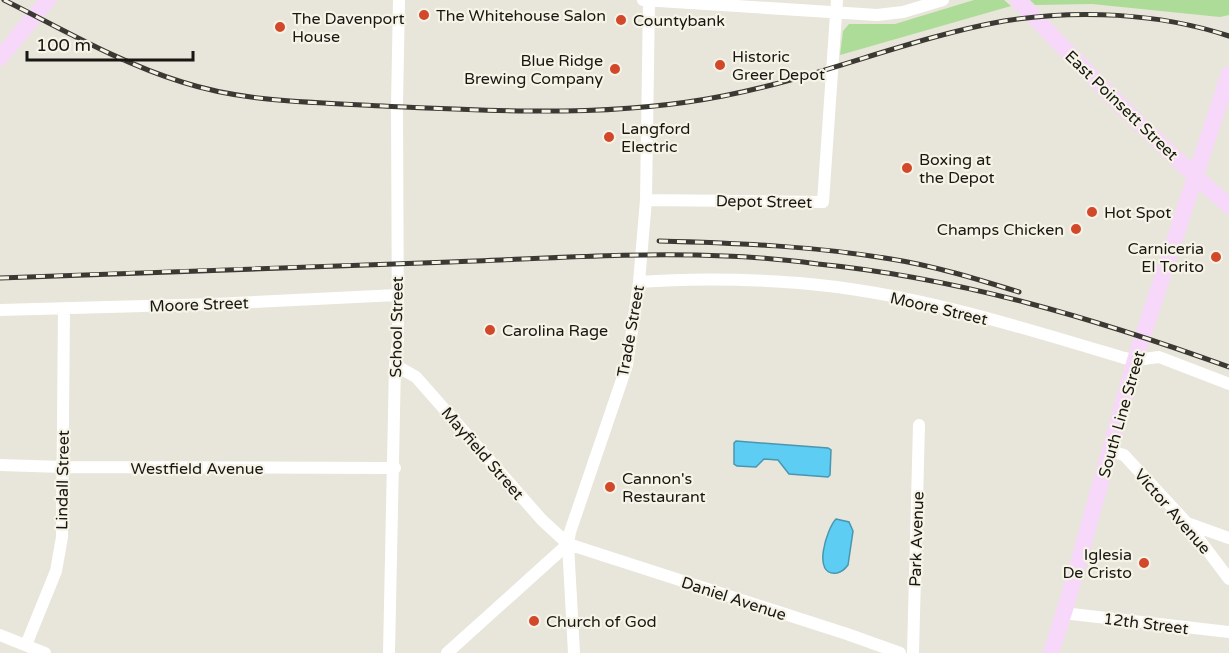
<svg xmlns="http://www.w3.org/2000/svg" width="1229" height="653" font-family="'Varela Round',sans-serif">
  <style>
    .green { fill: #acdc98 }
    .water { fill: #5ecdf3; stroke: #4996b0; stroke-width: 1.5 }
    .lines { fill: none; stroke-linecap: round; stroke-linejoin: round }
    .minor { stroke: #fff; stroke-width: 12 }
    .major { stroke: #f7d8fb; stroke-width: 16 }
    .rail-casing { stroke: #3b3934; stroke-width: 5 }
    .rail { stroke: #f6f3e7; stroke-width: 3; stroke-dasharray: 9; stroke-linecap: butt }
    .poi-dot { fill: #d2482b; stroke: #f6f3e7; stroke-width: 2 }
    .labels { text-anchor: middle; stroke-width: 4.5; stroke-linejoin: round; paint-order: stroke }
    .poi-label { font-size: 16px; fill: #181713; stroke: #f6f3e7; text-anchor: start }
    .street-label { font-size: 16px; fill: #181713; stroke: #f6f3e7 }
  </style>
  <rect width="100%" height="100%" fill="#e8e5da"/>
  <path class="green" d="M 974,0 L 1004,0 L 1011,6 L 840,55 L 843,31 L 849,24 L 895,24 Z
    M 1030,0 L 1229,0 L 1229,15 L 1220,17 L 1092,4 L 1035,5 Z"/>
  <path class="water" d="M 736,441 L 828,448 L 831,450 L 830,475 L 828,477 L 789,474 L 778,460 L 764,459 L 756,467 L 737,466 L 734,464 L 734,443 Z
    M 836,519 L 849,522 L 853,531 L 848,565 C 845,569 842,572 837,573 C 811,577 827,528 836,519 Z"/>
  <g class="lines">
    <path class="minor" d="M 643,0 L 877,15 L 903,12 L 943,0
      M 646,200 L 823,202 L 837,0
      M 639,282 C 690,278 747,279 799,283 C 910,292 1018,326 1124,358 L 1135,360 L 1159,357 L 1229,384
      M 0,310 L 215,304 L 397,295
      M 395,365 L 416,377 L 542,520 L 568,544 L 847,634 L 900,653
      M 1110,451 L 1124,455 L 1186,522 L 1229,579
      M 0,465 L 63,467 L 395,468
      M 1187,523 L 1229,538
      M 1063,613 L 1229,632
      M 0,635 L 45,653
      M 26,645 L 56,571 L 62,537 L 64,308
      M 389,653 L 395,365 L 398,340 L 397,106 L 399,0
      M 447,653 L 568,544
      M 574,653 L 568,544 L 570,532 L 627,365 L 639,282 L 646,200 L 649,0
      M 913,653 L 919,425"/>
    <path class="major" d="M 1018,0 C 1086,72 1154,141 1229,206
      M 0,58 L 48,0
      M 1051,653 L 1067,603 L 1135,360 L 1229,74"/>
    <defs>
      <path id="rail" d="M 4,0 C 62,29 120,63 182,82 C 247,103 315,102 383,106 C 496,111 611,118 723,96 C 818,78 909,38 1004,21 C 1077,9 1159,13 1229,36
        M 659,241 C 736,243 814,246 891,259 C 935,266 977,279 1019,292
        M 0,278 C 150,272 300,267 450,262 C 541,259 633,252 725,256 C 756,257 787,260 818,264 C 960,278 1096,319 1229,367"/>
    </defs>
    <use href="#rail" class="rail-casing"/>
    <use href="#rail" class="rail"/>
  </g>
  <g class="poi-dot">
    <circle cx="424" cy="15" r="6"/>
    <circle cx="621" cy="20" r="6"/>
    <circle cx="280" cy="27" r="6"/>
    <circle cx="720" cy="65" r="6"/>
    <circle cx="615" cy="69" r="6"/>
    <circle cx="609" cy="137" r="6"/>
    <circle cx="907" cy="168" r="6"/>
    <circle cx="1092" cy="212" r="6"/>
    <circle cx="1076" cy="229" r="6"/>
    <circle cx="1216" cy="257" r="6"/>
    <circle cx="490" cy="330" r="6"/>
    <circle cx="610" cy="487" r="6"/>
    <circle cx="1144" cy="563" r="6"/>
    <circle cx="534" cy="621" r="6"/>
  </g>
  <g class="labels">
    <g class="poi-label">
      <text x="436" y="21">The Whitehouse Salon</text>
      <text x="292" y="24">The Davenport<tspan x="292" dy="18">House</tspan></text>
      <text x="633" y="26">Countybank</text>
      <text x="732" y="62">Historic<tspan x="732" dy="18">Greer Depot</tspan></text>
      <text x="603" y="66" text-anchor="end">Blue Ridge<tspan x="603" dy="18">Brewing Company</tspan></text>
      <text x="621" y="134">Langford<tspan x="621" dy="18">Electric</tspan></text>
      <text x="919" y="165">Boxing at<tspan x="919" dy="18">the Depot</tspan></text>
      <text x="1104" y="218">Hot Spot</text>
      <text x="1064" y="235" text-anchor="end">Champs Chicken</text>
      <text x="1204" y="254" text-anchor="end">Carniceria<tspan x="1204" dy="18">El Torito</tspan></text>
      <text x="502" y="336">Carolina Rage</text>
      <text x="622" y="484">Cannon's<tspan x="622" dy="18">Restaurant</tspan></text>
      <text x="1132" y="560" text-anchor="end">Iglesia<tspan x="1132" dy="18">De Cristo</tspan></text>
      <text x="546" y="627">Church of God</text>
    </g>
    <g class="street-label">
      <text transform="translate(1122 105) rotate(44)" y="6">East Poinsett Street</text>
      <text transform="translate(764 201) rotate(1)" y="6">Depot Street</text>
      <text transform="translate(199 304) rotate(-2)" y="6">Moore Street</text>
      <text transform="translate(939 308) rotate(13)" y="6">Moore Street</text>
      <text transform="translate(396 327) rotate(-89)" y="6">School Street</text>
      <text transform="translate(630 331) rotate(-80)" y="6">Trade Street</text>
      <text transform="translate(1121 414) rotate(-74)" y="6">South Line Street</text>
      <text transform="translate(483 453) rotate(49)" y="6">Mayfield Street</text>
      <text x="197" y="474">Westfield Avenue</text>
      <text transform="translate(62 480) rotate(-89)" y="6">Lindall Street</text>
      <text transform="translate(1173 511) rotate(49)" y="6">Victor Avenue</text>
      <text transform="translate(916 539) rotate(-88)" y="6">Park Avenue</text>
      <text transform="translate(734 598) rotate(18)" y="6">Daniel Avenue</text>
      <text transform="translate(1146 623) rotate(7)" y="6">12th Street</text>
    </g>
  </g>
  <path d="M27 51v9h166v-9" fill="none" stroke="#181713" stroke-width="3"/>
  <text x="36" y="51" font-size="18" fill="#181713" stroke="#f6f3e7" stroke-width="4.5" paint-order="stroke">100 m</text>
</svg>
